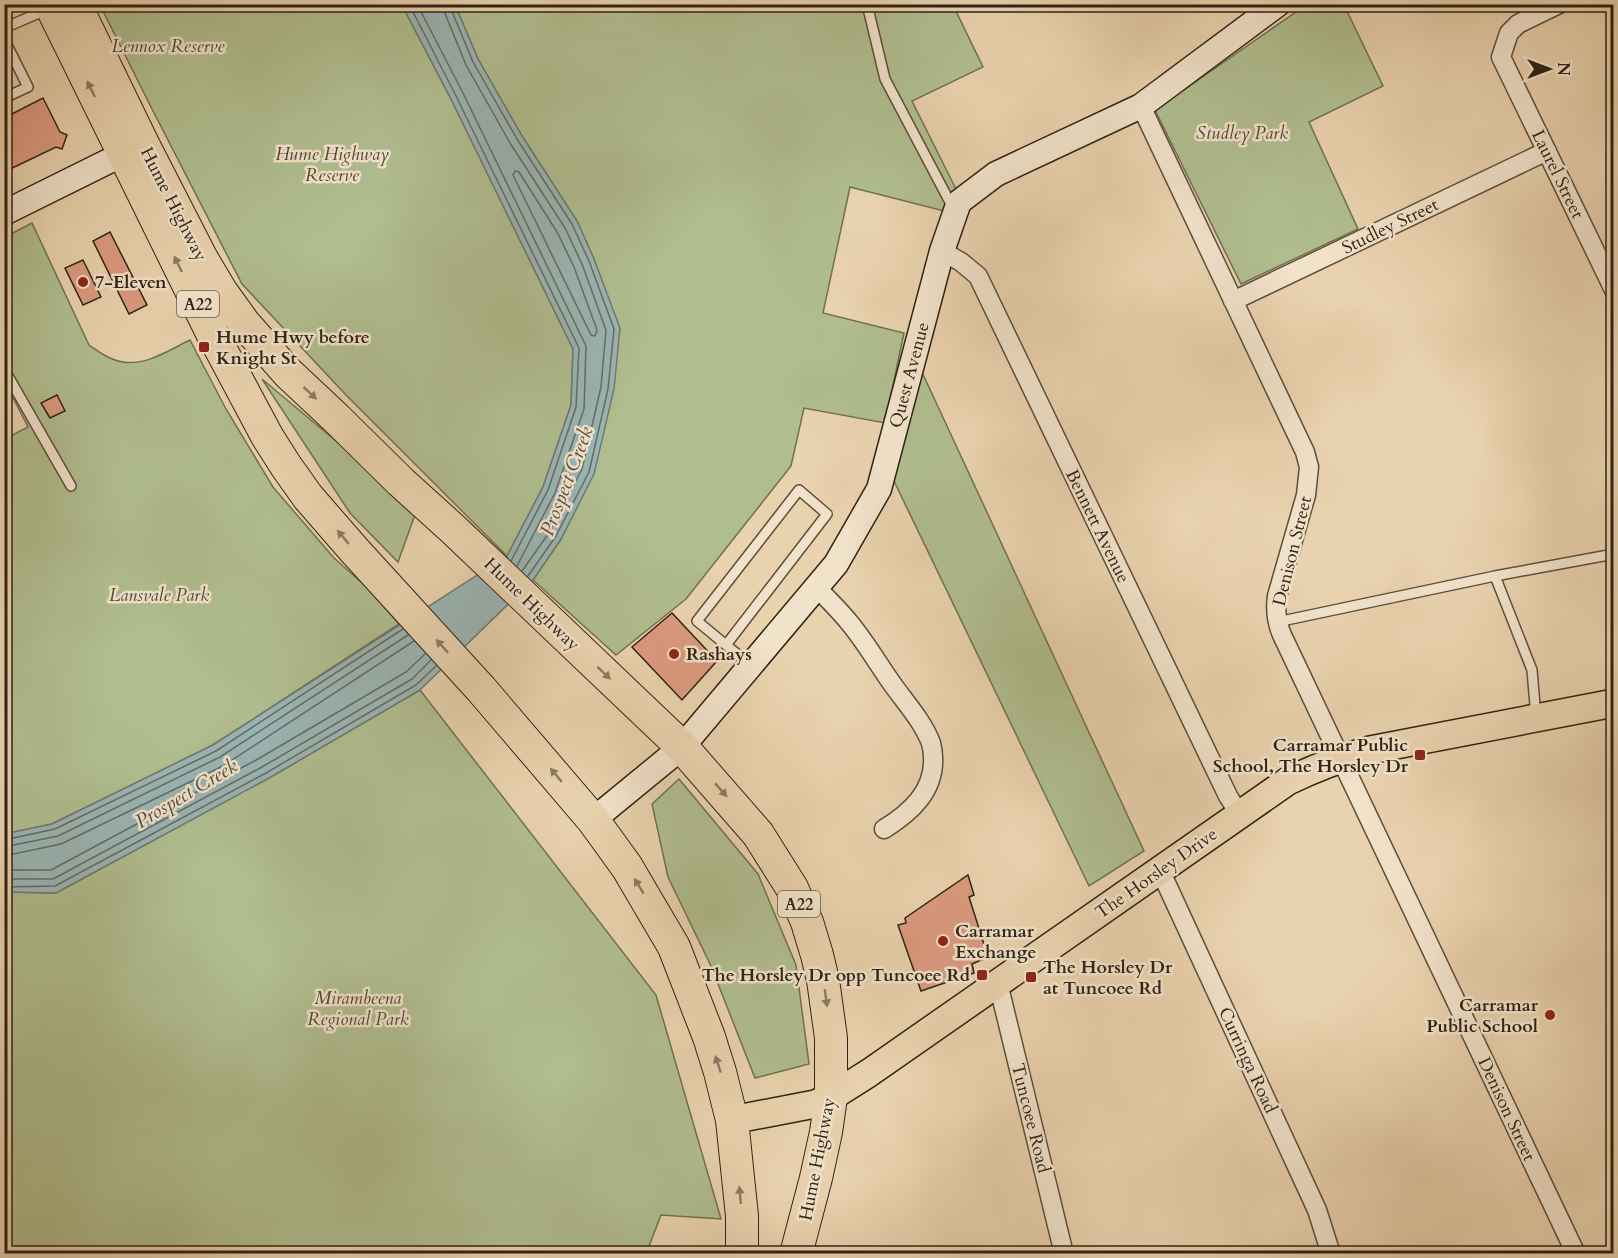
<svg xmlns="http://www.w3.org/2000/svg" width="1618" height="1258" font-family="Cardo,serif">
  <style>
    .green { fill: #b0bd8f; stroke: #707052; stroke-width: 1.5 }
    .water { fill: #9ab5b4; stroke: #6f7a74; stroke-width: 1.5 }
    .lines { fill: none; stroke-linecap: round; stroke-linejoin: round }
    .shore { stroke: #646c64; stroke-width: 1.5 }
    .building { fill: #dc9a80; stroke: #2f2215; stroke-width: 1.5 }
    .lane-casing { stroke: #5e4e3b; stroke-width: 12 }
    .street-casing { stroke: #5e4e3b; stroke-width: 21 }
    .secondary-casing { stroke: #2f2215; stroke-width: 27 }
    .primary-casing { stroke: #2f2215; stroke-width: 30 }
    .highway-casing { stroke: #2f2215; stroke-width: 34 }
    .lane { stroke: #f1e2ca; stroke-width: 9 }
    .street { stroke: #f1e2ca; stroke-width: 18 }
    .secondary { stroke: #f1e2ca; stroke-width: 24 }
    .primary { stroke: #e9d2ae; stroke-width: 27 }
    .highway { stroke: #e9d2ae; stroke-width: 32 }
    .oneway { fill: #8c7a62 }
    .poi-dot { fill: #8f2418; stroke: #f1e2ca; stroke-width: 2 }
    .labels { text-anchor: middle; stroke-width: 5; stroke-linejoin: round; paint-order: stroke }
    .shield { fill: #f1e2ca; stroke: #695c4b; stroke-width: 1.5 }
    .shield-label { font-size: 16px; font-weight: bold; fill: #2f2215 }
    .park-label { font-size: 18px; font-style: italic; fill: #4f4934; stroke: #f1e2ca }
    .street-label { font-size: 18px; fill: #2f2215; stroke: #f1e2ca }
    .poi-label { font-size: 18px; font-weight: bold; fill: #2f2215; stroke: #f1e2ca; text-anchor: start }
    .water-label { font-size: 20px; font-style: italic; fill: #4f4e45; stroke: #f1e2ca }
  </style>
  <rect width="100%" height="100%" fill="#e9d2ae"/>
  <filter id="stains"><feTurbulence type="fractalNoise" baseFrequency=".00333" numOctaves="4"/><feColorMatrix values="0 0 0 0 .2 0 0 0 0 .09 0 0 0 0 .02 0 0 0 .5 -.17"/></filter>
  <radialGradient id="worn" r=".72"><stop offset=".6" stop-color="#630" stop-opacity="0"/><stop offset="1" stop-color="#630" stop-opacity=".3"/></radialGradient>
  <path class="green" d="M 100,5 L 402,5 L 451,99 L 573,349 L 571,405 L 543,487 L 507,556 L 347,396 L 242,284 L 152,109 Z
    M 455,5 L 953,5 L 983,67 L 912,101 L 959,195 L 944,211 L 850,187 L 823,313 L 904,333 L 885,423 L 804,408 L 791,466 L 686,599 L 616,655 L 533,580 L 561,539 L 574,512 L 605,290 L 594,259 L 577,221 L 522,136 L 478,59 Z
    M 1306,5 L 1344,5 L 1383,86 L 1309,122 L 1358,229 L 1241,284 L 1155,110 Z
    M 32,223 L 89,345 C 99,352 110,360 123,362 C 146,366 169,350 190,340 L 226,409 L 273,487 L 334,558 L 370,590 L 399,624 L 213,745 L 52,824 L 5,834 L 5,439 L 28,427 L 5,382 L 5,237 Z
    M 921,370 L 1144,851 L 1089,886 L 893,479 Z
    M 262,379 L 417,509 L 398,562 L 350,513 Z
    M 420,690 L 656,995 L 721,1219 L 661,1215 L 646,1254 L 5,1254 L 5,892 L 56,893 L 269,778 Z
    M 679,779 L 758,874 L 796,965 L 809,1064 L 755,1078 L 711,966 L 668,877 L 652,804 Z"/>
  <path class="water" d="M 402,5 L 455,5 L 478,59 L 522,136 L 577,221 L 594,259 L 620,328 L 614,389 L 594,474 L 561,539 L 533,580 L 420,690 L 269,778 L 56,893 L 5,892 L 4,834 L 52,824 L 213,745 L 507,556 L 543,487 L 571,405 L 573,349 L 451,99 Z"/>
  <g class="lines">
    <path class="shore" d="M 409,4 L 456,96 L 579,348 L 576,407 L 548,490 L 511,561
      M 417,4 L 463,93 L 586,346 L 584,409 L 555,493 L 517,566
      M 443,4 L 444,11 L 466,65 L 510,143 L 565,228 L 582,264 L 606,330 L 601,387 L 582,469 L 549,533 L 522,571
      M 450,4 L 451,9 L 473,62 L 517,139 L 572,224 L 589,261 L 614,329 L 608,389 L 589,472 L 556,536 L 528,576
      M 515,171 L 519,172 L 557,232 L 574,267 L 597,330 L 595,336 L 591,335 L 513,175 Z
      M 4,840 L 55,829 L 216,751 L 403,629
      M 4,847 L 58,836 L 220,757 L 408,635
      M 4,856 L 61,844 L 223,766 L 414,641
      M 4,870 L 51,870 L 258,759 L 406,672 L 425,654
      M 4,879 L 53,879 L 262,767 L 412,679 L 431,660
      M 4,887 L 55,886 L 266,773 L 416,685 L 436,666"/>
  </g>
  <path class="building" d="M 43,98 L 60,132 L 67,135 L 62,149 L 56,147 L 4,172 L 4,118 Z
    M 110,232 L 147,305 L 129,314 L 93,241 Z
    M 83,260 L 101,297 L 83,305 L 65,268 Z
    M 57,395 L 65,411 L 50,418 L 41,403 Z
    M 672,613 L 717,661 L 682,700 L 632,647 Z
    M 968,875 L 974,895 L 969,897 L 988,957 L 972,964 L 974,973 L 921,991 L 898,925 L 906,923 L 905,918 Z"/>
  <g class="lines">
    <defs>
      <path id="lane" d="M 867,4 L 885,79 L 953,208
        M 4,28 L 46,10
        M 4,39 L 28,87 L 4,98
        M 4,369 L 71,486
        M 799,490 L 827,514 L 726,645 L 697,621 Z
        M 1495,576 L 1532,670 L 1536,717
        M 1277,622 L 1495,576 L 1614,554
        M 726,645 L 749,664"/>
      <path id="street" d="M 1559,4 L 1518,24 L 1509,33 L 1501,57 L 1614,290
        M 1141,106 L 1305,452 L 1309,467 L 1306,495 L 1277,596 C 1275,610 1276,621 1282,635 L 1576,1254
        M 942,251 L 961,262 L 978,276 L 1228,796 L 1240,815
        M 1233,301 L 1547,151
        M 816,587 C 827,598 838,609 848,621 C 865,641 878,664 893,685 C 906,703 923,722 931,743 C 932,747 933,753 933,757 C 935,791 910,813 884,829
        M 1160,870 L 1317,1210 L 1331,1254
        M 998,983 L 1064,1254"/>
      <path id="secondary" d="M 4,213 L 123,154
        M 593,820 L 682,747 L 836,564 L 879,489 L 942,251 L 959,202 L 996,174 L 1141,106 L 1278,4"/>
      <path id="primary" d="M 732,1120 L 815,1104 L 831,1097 L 869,1073 L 1288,781 C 1315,768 1341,758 1370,750 L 1614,703"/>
      <path id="highway" d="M 50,4 L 211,331 L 267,436 L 286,466 L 308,497 L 355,551 L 481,689 L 593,820 L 627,867 L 674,947 L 709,1037 L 720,1072 L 732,1120 L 742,1216 L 742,1254
        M 75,4 L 143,144 L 202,259 L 221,291 L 244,323 L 288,373 L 336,418 L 401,482 L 454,530 L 682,747 L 758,834 L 792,888 L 807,922 L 817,955 L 823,980 L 831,1038 L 831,1097 L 826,1132 L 816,1178 L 796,1254"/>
    </defs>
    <use href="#lane" class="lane-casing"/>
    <use href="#street" class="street-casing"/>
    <use href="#secondary" class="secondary-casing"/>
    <use href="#primary" class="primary-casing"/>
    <use href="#highway" class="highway-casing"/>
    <use href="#lane" class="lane"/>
    <use href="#street" class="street"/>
    <use href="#secondary" class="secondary"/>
    <use href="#primary" class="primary"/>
    <use href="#highway" class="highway"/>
  </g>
  <defs><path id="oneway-solid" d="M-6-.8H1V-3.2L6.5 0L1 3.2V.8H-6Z" transform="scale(1.5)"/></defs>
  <g class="oneway">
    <use href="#oneway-solid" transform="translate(91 89) rotate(-116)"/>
    <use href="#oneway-solid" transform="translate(178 264) rotate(-116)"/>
    <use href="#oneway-solid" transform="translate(310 393) rotate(43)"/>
    <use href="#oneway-solid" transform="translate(343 537) rotate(-130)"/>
    <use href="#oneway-solid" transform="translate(442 646) rotate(-132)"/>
    <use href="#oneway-solid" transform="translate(604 673) rotate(43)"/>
    <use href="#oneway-solid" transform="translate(556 775) rotate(-130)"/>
    <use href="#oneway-solid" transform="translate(721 790) rotate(48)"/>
    <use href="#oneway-solid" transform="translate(639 886) rotate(-121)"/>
    <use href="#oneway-solid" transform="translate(826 998) rotate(82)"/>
    <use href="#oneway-solid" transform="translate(718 1064) rotate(-108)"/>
    <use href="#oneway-solid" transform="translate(740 1195) rotate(-95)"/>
  </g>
  <g class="poi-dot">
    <circle cx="83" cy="282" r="6"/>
    <rect x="198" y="341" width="12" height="12" rx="3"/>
    <circle cx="674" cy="654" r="6"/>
    <rect x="1414" y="749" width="12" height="12" rx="3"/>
    <circle cx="943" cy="941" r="6"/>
    <rect x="976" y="969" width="12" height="12" rx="3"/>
    <rect x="1025" y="971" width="12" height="12" rx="3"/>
    <circle cx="1550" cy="1015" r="6"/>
  </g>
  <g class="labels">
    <g class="shield">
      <rect x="177" y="291" width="42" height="26" rx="4.5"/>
      <rect x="778" y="891" width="42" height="26" rx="4.5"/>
    </g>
    <g class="shield-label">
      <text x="198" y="310">A22</text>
      <text x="799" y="910">A22</text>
    </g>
    <g class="park-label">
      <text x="168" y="52">Lennox Reserve</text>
      <text x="1242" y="139">Studley Park</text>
      <text x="332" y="160">Hume Highway<tspan x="332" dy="21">Reserve</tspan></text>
      <text x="159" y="601">Lansvale Park</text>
      <text x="358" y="1004">Mirambeena<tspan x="358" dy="21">Regional Park</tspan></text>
    </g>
    <g class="street-label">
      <text transform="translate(1558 174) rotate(64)" y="6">Laurel Street</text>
      <text transform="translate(174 204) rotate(63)" y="6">Hume Highway</text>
      <text transform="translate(1390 226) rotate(-26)" y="6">Studley Street</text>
      <text transform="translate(909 375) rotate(-75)" y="6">Quest Avenue</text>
      <text transform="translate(1098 526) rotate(64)" y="6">Bennett Avenue</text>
      <text transform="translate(1292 551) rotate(-76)" y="6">Denison Street</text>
      <text transform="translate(532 604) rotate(44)" y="6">Hume Highway</text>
      <text transform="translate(1156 873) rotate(-35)" y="6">The Horsley Drive</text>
      <text transform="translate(1248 1060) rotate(65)" y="6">Curringa Road</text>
      <text transform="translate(1507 1109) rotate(65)" y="6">Denison Street</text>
      <text transform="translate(1031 1118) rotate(76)" y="6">Tuncoee Road</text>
      <text transform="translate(817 1159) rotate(-79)" y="6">Hume Highway</text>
    </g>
    <g class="poi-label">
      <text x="95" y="288">7-Eleven</text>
      <text x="216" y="343">Hume Hwy before<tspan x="216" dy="21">Knight St</tspan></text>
      <text x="686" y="660">Rashays</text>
      <text x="1408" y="751" text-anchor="end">Carramar Public<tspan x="1408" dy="21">School, The Horsley Dr</tspan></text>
      <text x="955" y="937">Carramar<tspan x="955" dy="21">Exchange</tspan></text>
      <text x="1043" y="973">The Horsley Dr<tspan x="1043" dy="21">at Tuncoee Rd</tspan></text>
      <text x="970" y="981" text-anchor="end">The Horsley Dr opp Tuncoee Rd</text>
      <text x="1538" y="1011" text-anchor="end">Carramar<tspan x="1538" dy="21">Public School</tspan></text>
    </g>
    <g class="water-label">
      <text transform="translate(566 481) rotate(-69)" y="7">Prospect Creek</text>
      <text transform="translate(186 793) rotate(-31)" y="7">Prospect Creek</text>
    </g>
  </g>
  <rect width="1618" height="1258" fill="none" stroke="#e9d2ae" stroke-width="24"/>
  <rect x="6" y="6" width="1606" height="1246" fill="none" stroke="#2f2215" stroke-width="3"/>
  <rect x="12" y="12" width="1594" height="1234" fill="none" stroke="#2f2215" stroke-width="1.5"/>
  <g transform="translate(1549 69) rotate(90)" stroke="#f1e2ca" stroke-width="4.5" paint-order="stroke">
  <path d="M0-4.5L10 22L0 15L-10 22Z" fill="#2f2215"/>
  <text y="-9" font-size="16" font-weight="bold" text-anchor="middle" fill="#2f2215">N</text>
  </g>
  <rect width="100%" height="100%" filter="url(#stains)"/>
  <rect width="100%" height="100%" fill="url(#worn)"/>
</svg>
